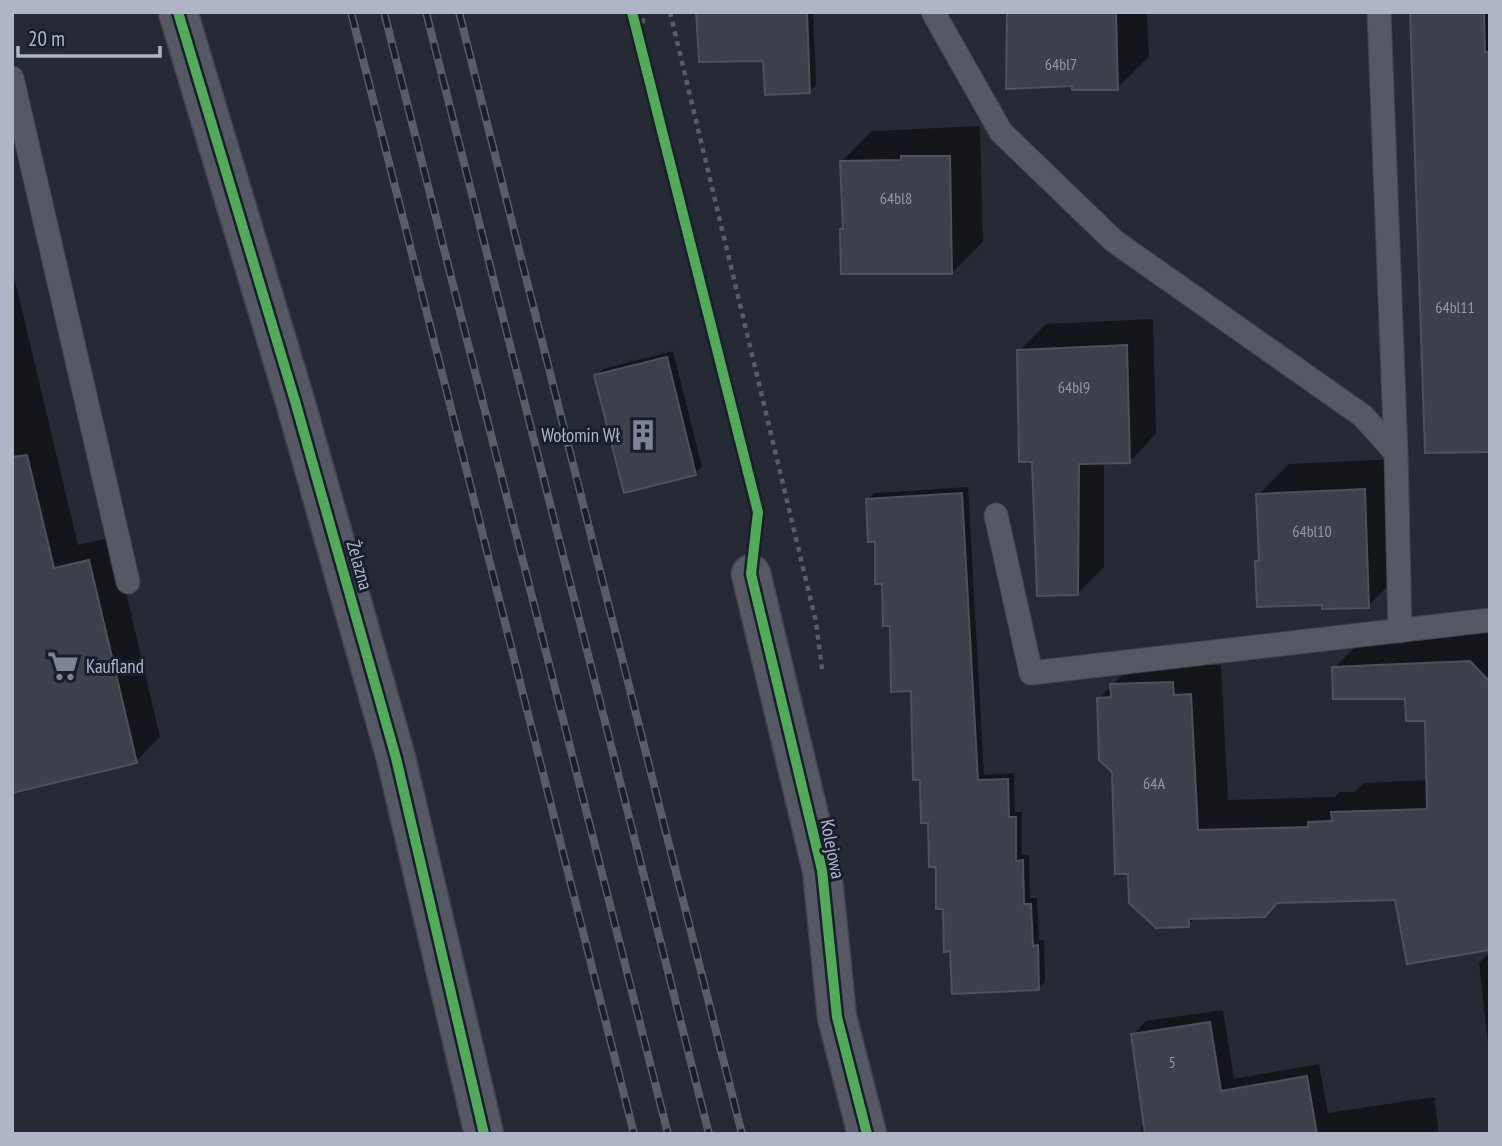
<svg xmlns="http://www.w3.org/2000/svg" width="1502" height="1146" font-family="'PT Sans Narrow',sans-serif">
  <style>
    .shadow { fill: #0007 }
    .building { fill: #3e414b; stroke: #4e515c; stroke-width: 2 }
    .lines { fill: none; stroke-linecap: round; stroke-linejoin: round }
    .lane-casing { stroke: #42454d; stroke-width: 25 }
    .street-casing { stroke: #42454d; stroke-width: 41 }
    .path { stroke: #585c66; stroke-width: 4.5; stroke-dasharray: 5 5; stroke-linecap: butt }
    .lane { stroke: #565963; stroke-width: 23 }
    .street { stroke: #565963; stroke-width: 38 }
    .rail-casing { stroke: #5a5d66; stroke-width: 8 }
    .rail { stroke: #1a1f2f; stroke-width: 5; stroke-dasharray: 16; stroke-linecap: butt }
    .cycleway-casing { stroke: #1a1f2f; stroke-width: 15 }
    .cycleway { stroke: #51ab58; stroke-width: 10 }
    .labels { text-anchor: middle; stroke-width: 6; stroke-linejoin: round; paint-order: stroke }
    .number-label { font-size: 16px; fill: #9397a8 }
    .poi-label { font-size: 19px; fill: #afb4c7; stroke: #1a1f2f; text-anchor: end }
    .street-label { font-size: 19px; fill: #afb4c7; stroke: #1a1f2f }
  </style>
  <rect width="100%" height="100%" fill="#262a34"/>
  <path class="shadow" d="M 699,12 L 813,12 L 816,85 L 809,92 Z
    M 1009,12 L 1147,12 L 1149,57 L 1117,88 L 1074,84 Z
    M 1412,12 L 1490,12 L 1490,450 Z
    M 980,126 L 983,242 L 952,273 L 841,230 L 845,226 L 841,162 L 872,131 Z
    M 12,268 L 78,545 L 113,537 L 160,737 L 136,761 L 12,791 Z
    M 1153,319 L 1156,434 L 1130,461 L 1104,462 L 1104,567 L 1077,594 L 1019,351 L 1046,324 Z
    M 673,351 L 702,467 L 695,473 L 596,376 L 603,369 Z
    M 1395,459 L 1399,575 L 1368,606 L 1324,603 L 1257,562 L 1261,558 L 1258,495 L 1289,464 Z
    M 968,487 L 984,775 L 1014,773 L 1015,812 L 1022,812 L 1022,855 L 1029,855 L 1030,898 L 1037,898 L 1039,940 L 1044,940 L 1045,982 L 1038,989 L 952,949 L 922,778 L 913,689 L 891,624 L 868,500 L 874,493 Z
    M 1490,632 L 1490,948 L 1397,898 L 1278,902 L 1197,917 L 1188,925 L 1130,872 L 1099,699 L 1142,654 L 1203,652 L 1204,665 L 1221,665 L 1228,800 L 1335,797 L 1340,792 L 1355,792 L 1363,783 L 1428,780 L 1427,719 L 1407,697 L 1334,668 L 1364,638 Z
    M 1490,952 L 1490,1061 L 1479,963 Z
    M 1223,1010 L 1234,1079 L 1319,1064 L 1328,1113 L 1434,1097 L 1439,1134 L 1142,1134 L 1141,1128 L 1146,1123 L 1133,1035 L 1146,1021 Z"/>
  <path class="building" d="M 696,12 L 807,12 L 810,93 L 765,95 L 763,61 L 699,62 Z
    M 1007,12 L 1116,12 L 1118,90 L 1072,90 L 1072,86 L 1006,89 Z
    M 1410,12 L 1484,12 L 1485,52 L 1490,52 L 1490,452 L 1425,453 Z
    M 901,156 L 950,156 L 952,274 L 841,274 L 840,229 L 843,229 L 840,161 L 901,160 Z
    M 1127,345 L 1130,463 L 1079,464 L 1078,595 L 1037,596 L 1032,462 L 1019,462 L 1017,350 Z
    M 667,357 L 696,475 L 624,493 L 594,375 Z
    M 27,455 L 54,568 L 89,560 L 137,763 L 12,793 L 12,457 Z
    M 1365,489 L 1369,608 L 1322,609 L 1322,605 L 1257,607 L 1255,561 L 1259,561 L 1256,494 Z
    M 962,493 L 978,780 L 1008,779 L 1009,817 L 1016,817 L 1016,861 L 1023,860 L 1024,904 L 1031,904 L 1033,946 L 1038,945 L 1039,990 L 952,994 L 950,951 L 944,952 L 943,909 L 936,909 L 936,867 L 929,867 L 928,823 L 921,823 L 920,780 L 913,780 L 911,691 L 891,692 L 890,626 L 883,626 L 882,584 L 875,584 L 875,542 L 868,542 L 866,499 Z
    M 1470,661 L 1490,682 L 1490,950 L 1407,964 L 1395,900 L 1277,903 L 1265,917 L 1189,919 L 1189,927 L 1156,928 L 1129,903 L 1128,874 L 1115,874 L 1112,772 L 1099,760 L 1097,698 L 1111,697 L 1110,684 L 1173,682 L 1174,695 L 1191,694 L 1198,830 L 1308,827 L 1308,822 L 1332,821 L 1331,812 L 1427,809 L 1425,721 L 1406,721 L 1405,699 L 1333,699 L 1332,667 Z
    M 1210,1022 L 1221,1091 L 1307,1076 L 1317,1134 L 1145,1134 L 1131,1034 Z"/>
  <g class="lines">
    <defs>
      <path id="lane" d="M 933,12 L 1001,132 L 1114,241 L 1363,416 L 1396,453 L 1400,631
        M 1379,12 L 1396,453
        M 12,78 L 128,582
        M 996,515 L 1031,673 L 1490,620"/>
      <path id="street" d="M 178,12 L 295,401 L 396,758 L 484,1134
        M 751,574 L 822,870 L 837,1017 L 867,1134"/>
    </defs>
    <use href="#lane" class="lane-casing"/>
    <use href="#street" class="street-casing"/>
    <path class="path" d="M 670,12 L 816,622 L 822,669
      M 640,43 L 644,12"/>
    <use href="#lane" class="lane"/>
    <use href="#street" class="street"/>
    <defs>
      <path id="rail" d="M 351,12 L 634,1134
        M 384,12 L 668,1134
        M 426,12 L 709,1134
        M 459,12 L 742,1134"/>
    </defs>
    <use href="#rail" class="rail-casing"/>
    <use href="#rail" class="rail"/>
    <defs>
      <path id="cycleway" d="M 178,12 L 295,401 L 396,758 L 484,1134
        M 632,12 L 758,512 L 751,574 L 822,870 L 837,1017 L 867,1134"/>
    </defs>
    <use href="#cycleway" class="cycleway-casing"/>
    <use href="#cycleway" class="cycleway"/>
  </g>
  <defs>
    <symbol id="building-bare" viewBox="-9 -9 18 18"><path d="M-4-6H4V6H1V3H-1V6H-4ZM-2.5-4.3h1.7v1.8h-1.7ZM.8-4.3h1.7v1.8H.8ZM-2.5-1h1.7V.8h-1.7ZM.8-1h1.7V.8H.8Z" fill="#7f8494" stroke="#1a1f2f" stroke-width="2.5" paint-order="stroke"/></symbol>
    <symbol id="supermarket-bare" viewBox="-9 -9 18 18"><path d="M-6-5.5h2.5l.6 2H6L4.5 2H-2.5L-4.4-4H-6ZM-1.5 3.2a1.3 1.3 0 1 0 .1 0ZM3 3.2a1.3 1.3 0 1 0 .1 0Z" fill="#7f8494" stroke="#1a1f2f" stroke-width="2.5" paint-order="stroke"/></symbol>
  </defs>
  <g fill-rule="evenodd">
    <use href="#building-bare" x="621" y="413" width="44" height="44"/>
    <use href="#supermarket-bare" x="41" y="644" width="44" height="44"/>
  </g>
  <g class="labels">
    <g class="number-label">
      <text x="1061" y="70">64bl7</text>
      <text x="896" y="204">64bl8</text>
      <text x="1455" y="313">64bl11</text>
      <text x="1074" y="393">64bl9</text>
      <text x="1312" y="537">64bl10</text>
      <text x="1154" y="789">64A</text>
      <text x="1172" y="1068">5</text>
    </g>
    <g class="poi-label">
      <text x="620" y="442">Wołomin Wł</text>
      <text x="86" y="673" text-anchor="start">Kaufland</text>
    </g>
    <g class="street-label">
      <text transform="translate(360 565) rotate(74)" y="7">Żelazna</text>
      <text transform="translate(833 849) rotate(79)" y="7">Kolejowa</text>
    </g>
  </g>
  <rect width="1502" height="1146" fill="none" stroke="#afb4c7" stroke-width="28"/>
  <path d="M18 46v10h142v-10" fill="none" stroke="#afb4c7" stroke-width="3.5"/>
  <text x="28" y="46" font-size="21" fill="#afb4c7" stroke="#1a1f2f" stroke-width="5" paint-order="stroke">20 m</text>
</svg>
